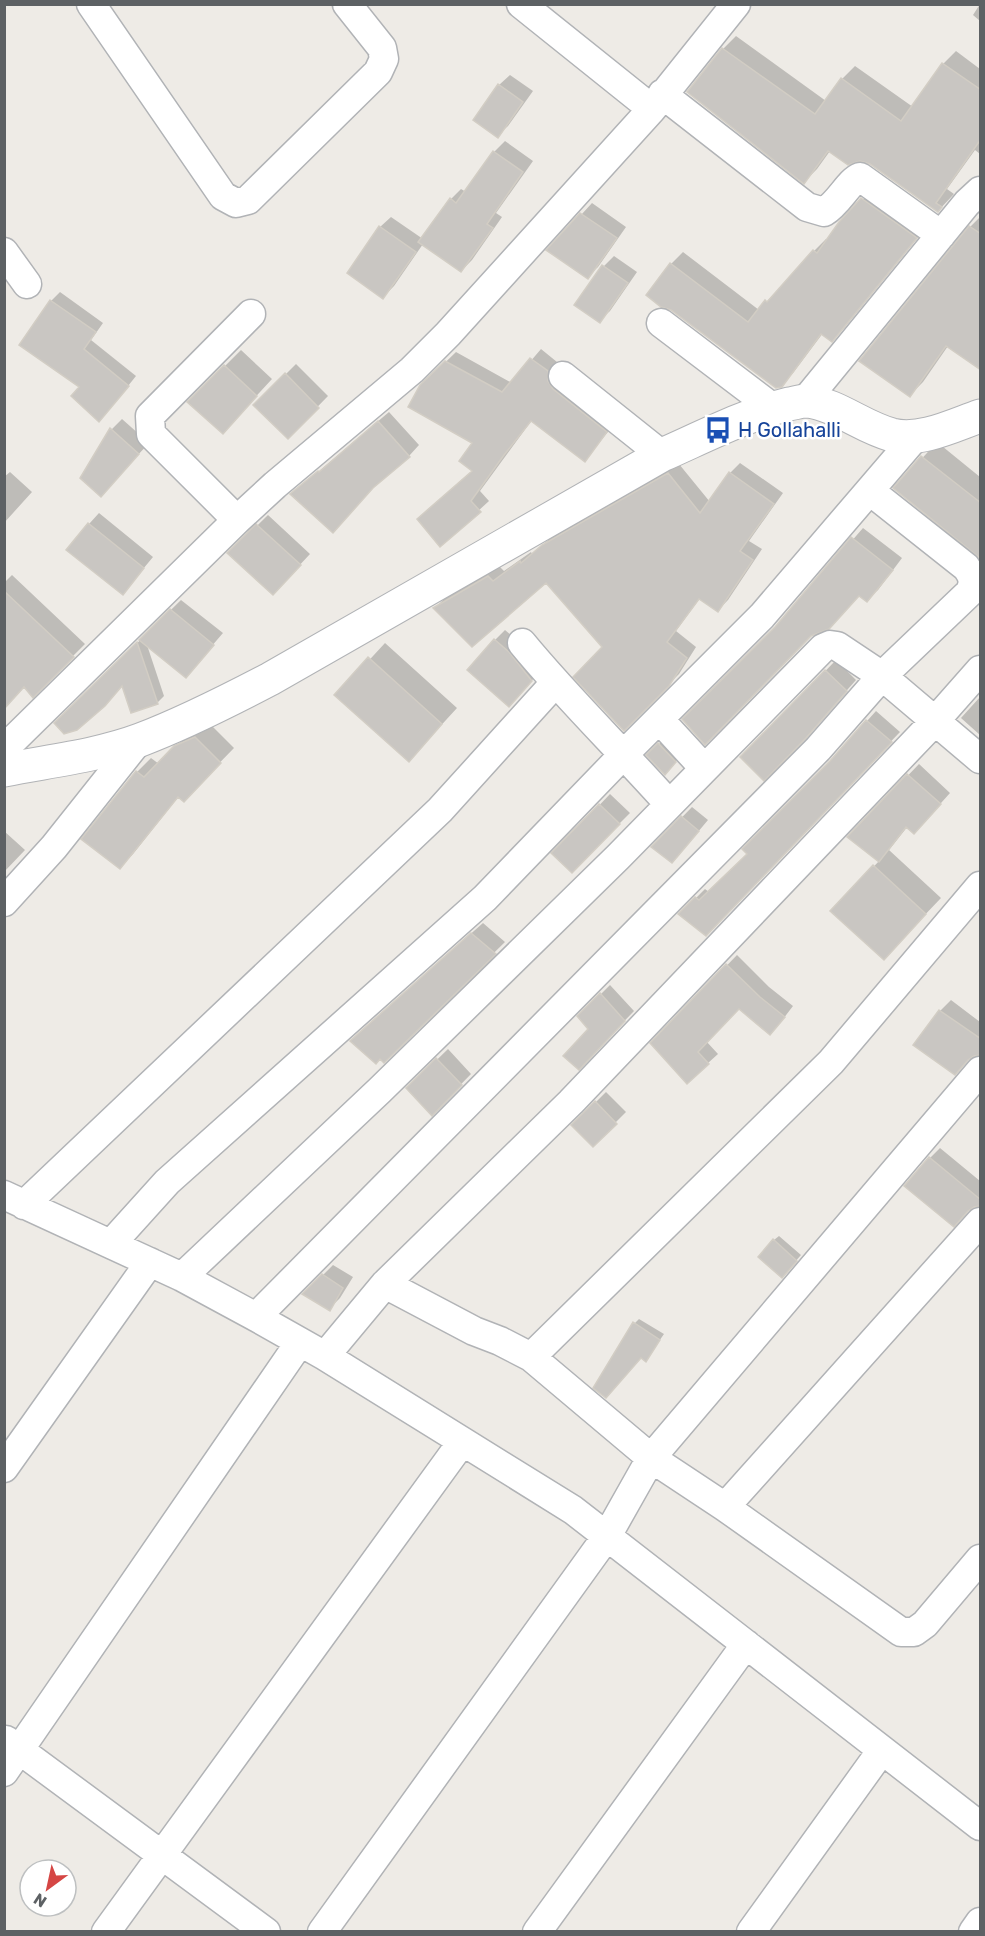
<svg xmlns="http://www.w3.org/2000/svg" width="985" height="1936" font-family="Rubik,sans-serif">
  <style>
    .shadow { fill: #0003 }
    .building { fill: #c9c6c2; stroke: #d2cdc4; stroke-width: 1.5 }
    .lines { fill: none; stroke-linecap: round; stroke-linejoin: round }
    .minor-casing { stroke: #b1b3b6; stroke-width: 31 }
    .tertiary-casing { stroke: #b1b3b6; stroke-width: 35 }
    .minor { stroke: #fff; stroke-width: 28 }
    .tertiary { stroke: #fff; stroke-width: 33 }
    .labels { text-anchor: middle; stroke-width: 5; stroke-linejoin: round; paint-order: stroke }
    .transit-label { font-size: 20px; fill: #164399; stroke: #fff; text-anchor: start }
  </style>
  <rect width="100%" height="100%" fill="#eeebe6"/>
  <path class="shadow" d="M 980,4 L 980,21 L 973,15 Z
    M 736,36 L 826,101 L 842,79 L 855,66 L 913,107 L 943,64 L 956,51 L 980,69 L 980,154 L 975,150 L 947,189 L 954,194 L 938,211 L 870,162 L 830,151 L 817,169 L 804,182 L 723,49 Z
    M 510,75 L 533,91 L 508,126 L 497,136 L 499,85 Z
    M 505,141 L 533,161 L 496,213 L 502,217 L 472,260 L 461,271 L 423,244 L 394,286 L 383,297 L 380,227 L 391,217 L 423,239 L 451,199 L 461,189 L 466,192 L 494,152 Z
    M 874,187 L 928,225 L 844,328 L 832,340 L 823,333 L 793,373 L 781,385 L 671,264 L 683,252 L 759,310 L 814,251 L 826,239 L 827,240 Z
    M 592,203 L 626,227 L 598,267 L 587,277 L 549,250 Z
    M 980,217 L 980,369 L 948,346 L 923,382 L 910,395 L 970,227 Z
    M 614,256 L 637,272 L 610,311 L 599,321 L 604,266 Z
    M 60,292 L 103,323 L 91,340 L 136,376 L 108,411 L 81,387 L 21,345 L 51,301 Z
    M 541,349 L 557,362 L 557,371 L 616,422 L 585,460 L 532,420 L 480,491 L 489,501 L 441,545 L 474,470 L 474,442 L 421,386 L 456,352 L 512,383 Z
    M 241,350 L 272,379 L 223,432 L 189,402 Z
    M 296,364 L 328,396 L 288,437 L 255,405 Z
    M 389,412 L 419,445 L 409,456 L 292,494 Z
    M 122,419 L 149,443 L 111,484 L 82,478 L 112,429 Z
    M 937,442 L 980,477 L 980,557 L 895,488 Z
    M 740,463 L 783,493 L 749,541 L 762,549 L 728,600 L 718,610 L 700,598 L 676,631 L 696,647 L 679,674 L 624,729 L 604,647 L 546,581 L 435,608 L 445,598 L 499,566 L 504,571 L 531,552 L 532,554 L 554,535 L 679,464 L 710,502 L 730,473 Z
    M 10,472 L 32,492 L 4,523 L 4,477 Z
    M 99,513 L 153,557 L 123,593 L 89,524 Z
    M 268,515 L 310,554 L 283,583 L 229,553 Z
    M 863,528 L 902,558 L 878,590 L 867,600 L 860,594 L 811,635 L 776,628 Z
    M 12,575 L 85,644 L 33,696 L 25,686 L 4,709 L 4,583 Z
    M 181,600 L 223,633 L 186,676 L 147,645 L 164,696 L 157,703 L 123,684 L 56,723 Z
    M 505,630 L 519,642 L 542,669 L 519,695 L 495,640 Z
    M 385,643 L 457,708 L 424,744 L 337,695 Z
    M 836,660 L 856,680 L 816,725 L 742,757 Z
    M 980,697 L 980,735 L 961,718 Z
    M 876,711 L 900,732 L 706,934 L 680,914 L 705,889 L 709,892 L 749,853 Z
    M 210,724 L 234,748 L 197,786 L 179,796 L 133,854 L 120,867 L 137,772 L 151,758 L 159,764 L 190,733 Z
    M 664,739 L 680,756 L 670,768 L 648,755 Z
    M 919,764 L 950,793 L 924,822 L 908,826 L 889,850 L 941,898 L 899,942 L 832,911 L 879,861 L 849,837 Z
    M 610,794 L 630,813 L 572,871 L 554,853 Z
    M 692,807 L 708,820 L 682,851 L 653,847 Z
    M 4,831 L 25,850 L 4,872 Z
    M 483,923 L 505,942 L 384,1061 L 362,1030 Z
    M 737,955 L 769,987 L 793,1006 L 780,1023 L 739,1008 L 706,1041 L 718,1054 L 687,1082 L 652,1043 Z
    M 610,985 L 634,1011 L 579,1068 L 590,1029 L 579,1016 Z
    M 951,1000 L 980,1022 L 980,1053 L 915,1045 L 940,1011 Z
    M 448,1049 L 471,1074 L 432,1114 L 408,1088 Z
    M 606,1092 L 626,1112 L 593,1145 L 573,1125 Z
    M 940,1148 L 980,1181 L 980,1204 L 930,1158 Z
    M 779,1236 L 801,1255 L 787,1271 L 774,1240 Z
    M 333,1265 L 353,1277 L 340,1298 L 329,1309 L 305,1293 Z
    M 639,1319 L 664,1334 L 646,1360 L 641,1356 L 635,1323 Z"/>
  <path class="building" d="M 722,48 L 815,114 L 841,78 L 901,121 L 942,63 L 981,90 L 981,139 L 936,203 L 942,207 L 938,212 L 870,164 L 860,161 L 848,165 L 828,151 L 804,184 L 687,92 Z
    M 498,84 L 523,102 L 498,138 L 473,120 Z
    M 493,151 L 523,172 L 487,224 L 493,228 L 461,272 L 418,242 L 450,198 L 456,203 Z
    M 861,198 L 917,238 L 832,342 L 821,334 L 782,387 L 776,388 L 671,310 L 661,307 L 646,295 L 670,263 L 748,322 L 765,300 L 767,302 L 813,250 L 817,253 L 839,222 Z
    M 580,213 L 617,238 L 588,279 L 546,250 Z
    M 379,226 L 416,252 L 383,299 L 347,273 Z
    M 969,226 L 981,234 L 981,370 L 946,346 L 910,397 L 859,361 Z
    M 602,265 L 628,283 L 600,323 L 574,305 Z
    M 50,300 L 96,332 L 84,349 L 129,386 L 99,422 L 71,396 L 79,387 L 19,345 Z
    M 530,358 L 548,371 L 548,381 L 553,389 L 607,432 L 585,462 L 531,421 L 504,455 L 471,501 L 481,512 L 440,547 L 417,519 L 472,471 L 459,461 L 472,443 L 408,407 L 420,385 L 445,361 L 502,392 Z
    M 224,365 L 257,396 L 223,434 L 187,402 Z
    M 285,373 L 319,408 L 288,439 L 253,405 Z
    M 378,421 L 410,457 L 373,488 L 333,533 L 290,494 L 318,471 L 319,472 Z
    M 110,428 L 139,454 L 101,497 L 80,478 Z
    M 921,456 L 981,503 L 981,559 L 893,488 Z
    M 729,472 L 774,504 L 740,551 L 753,560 L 718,612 L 699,599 L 667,642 L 687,658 L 669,686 L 624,731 L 573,677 L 602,647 L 546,583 L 472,647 L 433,608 L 488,576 L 493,581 L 520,561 L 521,563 L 542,545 L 668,473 L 700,513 Z
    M 88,523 L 144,568 L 123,595 L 66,550 Z
    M 256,524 L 301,565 L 273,595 L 227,553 Z
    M 851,537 L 893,570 L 867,602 L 859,596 L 829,629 L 811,636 L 705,745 L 682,719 L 775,627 Z
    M 4,591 L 74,657 L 33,698 L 24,687 L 4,709 Z
    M 170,609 L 214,645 L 186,678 L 139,640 Z
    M 494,639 L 509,652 L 532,681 L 509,707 L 467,670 Z
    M 137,642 L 158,704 L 131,713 L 122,686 L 105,706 L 77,730 L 64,734 L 54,723 Z
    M 368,657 L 442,724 L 409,762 L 334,695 Z
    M 825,670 L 847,691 L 806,738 L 764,781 L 740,757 Z
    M 866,720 L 892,742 L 706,936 L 678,914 L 695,897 L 699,900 L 747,854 L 742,849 L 830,761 Z
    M 195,737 L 221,763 L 184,802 L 178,797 L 120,869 L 81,839 L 136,771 L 144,777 L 174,746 Z
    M 658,743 L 676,762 L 665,775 L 646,755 Z
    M 907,774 L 941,804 L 914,834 L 906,827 L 879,862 L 847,837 Z
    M 599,804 L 620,824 L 572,873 L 551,853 Z
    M 681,816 L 699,831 L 672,863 L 651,847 Z
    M 873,865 L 926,914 L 884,960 L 830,911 Z
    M 471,933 L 496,954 L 384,1063 L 380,1059 L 376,1064 L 350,1041 Z
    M 726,964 L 760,997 L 785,1017 L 770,1035 L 739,1009 L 698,1052 L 709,1064 L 687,1084 L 650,1043 Z
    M 600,993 L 625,1021 L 579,1070 L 563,1056 L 588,1029 L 577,1016 Z
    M 939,1010 L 981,1039 L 981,1055 L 974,1056 L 968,1060 L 955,1075 L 913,1045 Z
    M 436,1058 L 462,1085 L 432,1116 L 406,1088 Z
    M 595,1101 L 617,1124 L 593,1147 L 571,1125 Z
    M 929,1157 L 981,1200 L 981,1206 L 974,1207 L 968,1211 L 954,1227 L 904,1186 Z
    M 773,1239 L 797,1261 L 782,1278 L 758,1257 Z
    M 322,1274 L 343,1288 L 330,1311 L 302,1294 Z
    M 633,1322 L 660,1340 L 646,1362 L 641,1358 L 606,1398 L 593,1388 Z"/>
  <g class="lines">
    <defs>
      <path id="minor" d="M 91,4 L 223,196 L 236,203 L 248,200 L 378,72 L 384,59 L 382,48 L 347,4
        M 521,4 L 652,109
        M 662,94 L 807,207 L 824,212 C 839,203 849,181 860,177 L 941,235
        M 4,252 L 27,284
        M 661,323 L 773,408
        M 563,376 L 662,455
        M 805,401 L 967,203 L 980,191
        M 237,520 L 151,434 L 150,416 L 251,314
        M 522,643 C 568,699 621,750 669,804
        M 659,719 L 704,768
        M 4,749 L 237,520 L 275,485 L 412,370 L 448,334 L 652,109 L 736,4
        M 4,902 L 54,847 L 139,740
        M 4,1195 L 182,1277 L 256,1317 L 325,1356 L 573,1510 L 980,1826
        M 24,1205 L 440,810 L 555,683
        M 111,1244 L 167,1182 L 485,898 L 624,754 L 762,616 L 917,435
        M 182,1277 L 380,1090 L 618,857 L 823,648 L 830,645 L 837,646 L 882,676 L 980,759
        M 385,1284 L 474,1331 L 500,1341 L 531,1357 L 651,1458 L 725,1507 L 901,1632 L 914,1632 L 925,1624 L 980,1559
        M 256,1317 L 818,749 L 882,676 L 969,593 C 975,583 973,576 966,567 L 870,491
        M 325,1356 L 385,1284 L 571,1102 L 935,721 L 980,670
        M 531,1357 L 831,1062 L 980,886
        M 4,1468 L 150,1262
        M 725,1507 L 980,1222
        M 6,1740 L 266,1932
        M 4,1772 L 300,1342
        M 106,1932 L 462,1442
        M 322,1932 L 607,1536 L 651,1458 L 980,1071
        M 537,1932 L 746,1644
        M 751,1932 L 882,1750
        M 973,1932 L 980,1922"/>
      <path id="tertiary" d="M 4,770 C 49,761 97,756 140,740 C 185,723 228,701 270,679 L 662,455 C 703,437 745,415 789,404 C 795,403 801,401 807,401 C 838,405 862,427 892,435 C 921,442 954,425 980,416"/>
    </defs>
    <use href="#minor" class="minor-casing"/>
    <use href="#tertiary" class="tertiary-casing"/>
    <use href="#minor" class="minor"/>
    <use href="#tertiary" class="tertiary"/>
  </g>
  <defs>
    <symbol id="bus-bare" viewBox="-9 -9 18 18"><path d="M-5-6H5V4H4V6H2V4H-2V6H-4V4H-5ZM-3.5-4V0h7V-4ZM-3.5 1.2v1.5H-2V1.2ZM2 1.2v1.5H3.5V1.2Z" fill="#1a4fb4" stroke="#fff" stroke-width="2.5" paint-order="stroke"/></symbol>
  </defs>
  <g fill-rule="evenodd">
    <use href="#bus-bare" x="699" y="411" width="38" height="38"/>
  </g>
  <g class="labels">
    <g class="transit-label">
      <text x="738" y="437">H Gollahalli</text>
    </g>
  </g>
  <rect width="985" height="1936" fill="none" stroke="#5d6164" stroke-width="12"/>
  <g transform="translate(48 1888) rotate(213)"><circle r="28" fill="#ffffff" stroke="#bec0c1" stroke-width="1.5"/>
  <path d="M0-4.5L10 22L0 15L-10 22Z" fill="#d54644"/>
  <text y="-9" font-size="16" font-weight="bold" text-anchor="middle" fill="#5d6164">N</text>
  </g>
</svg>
